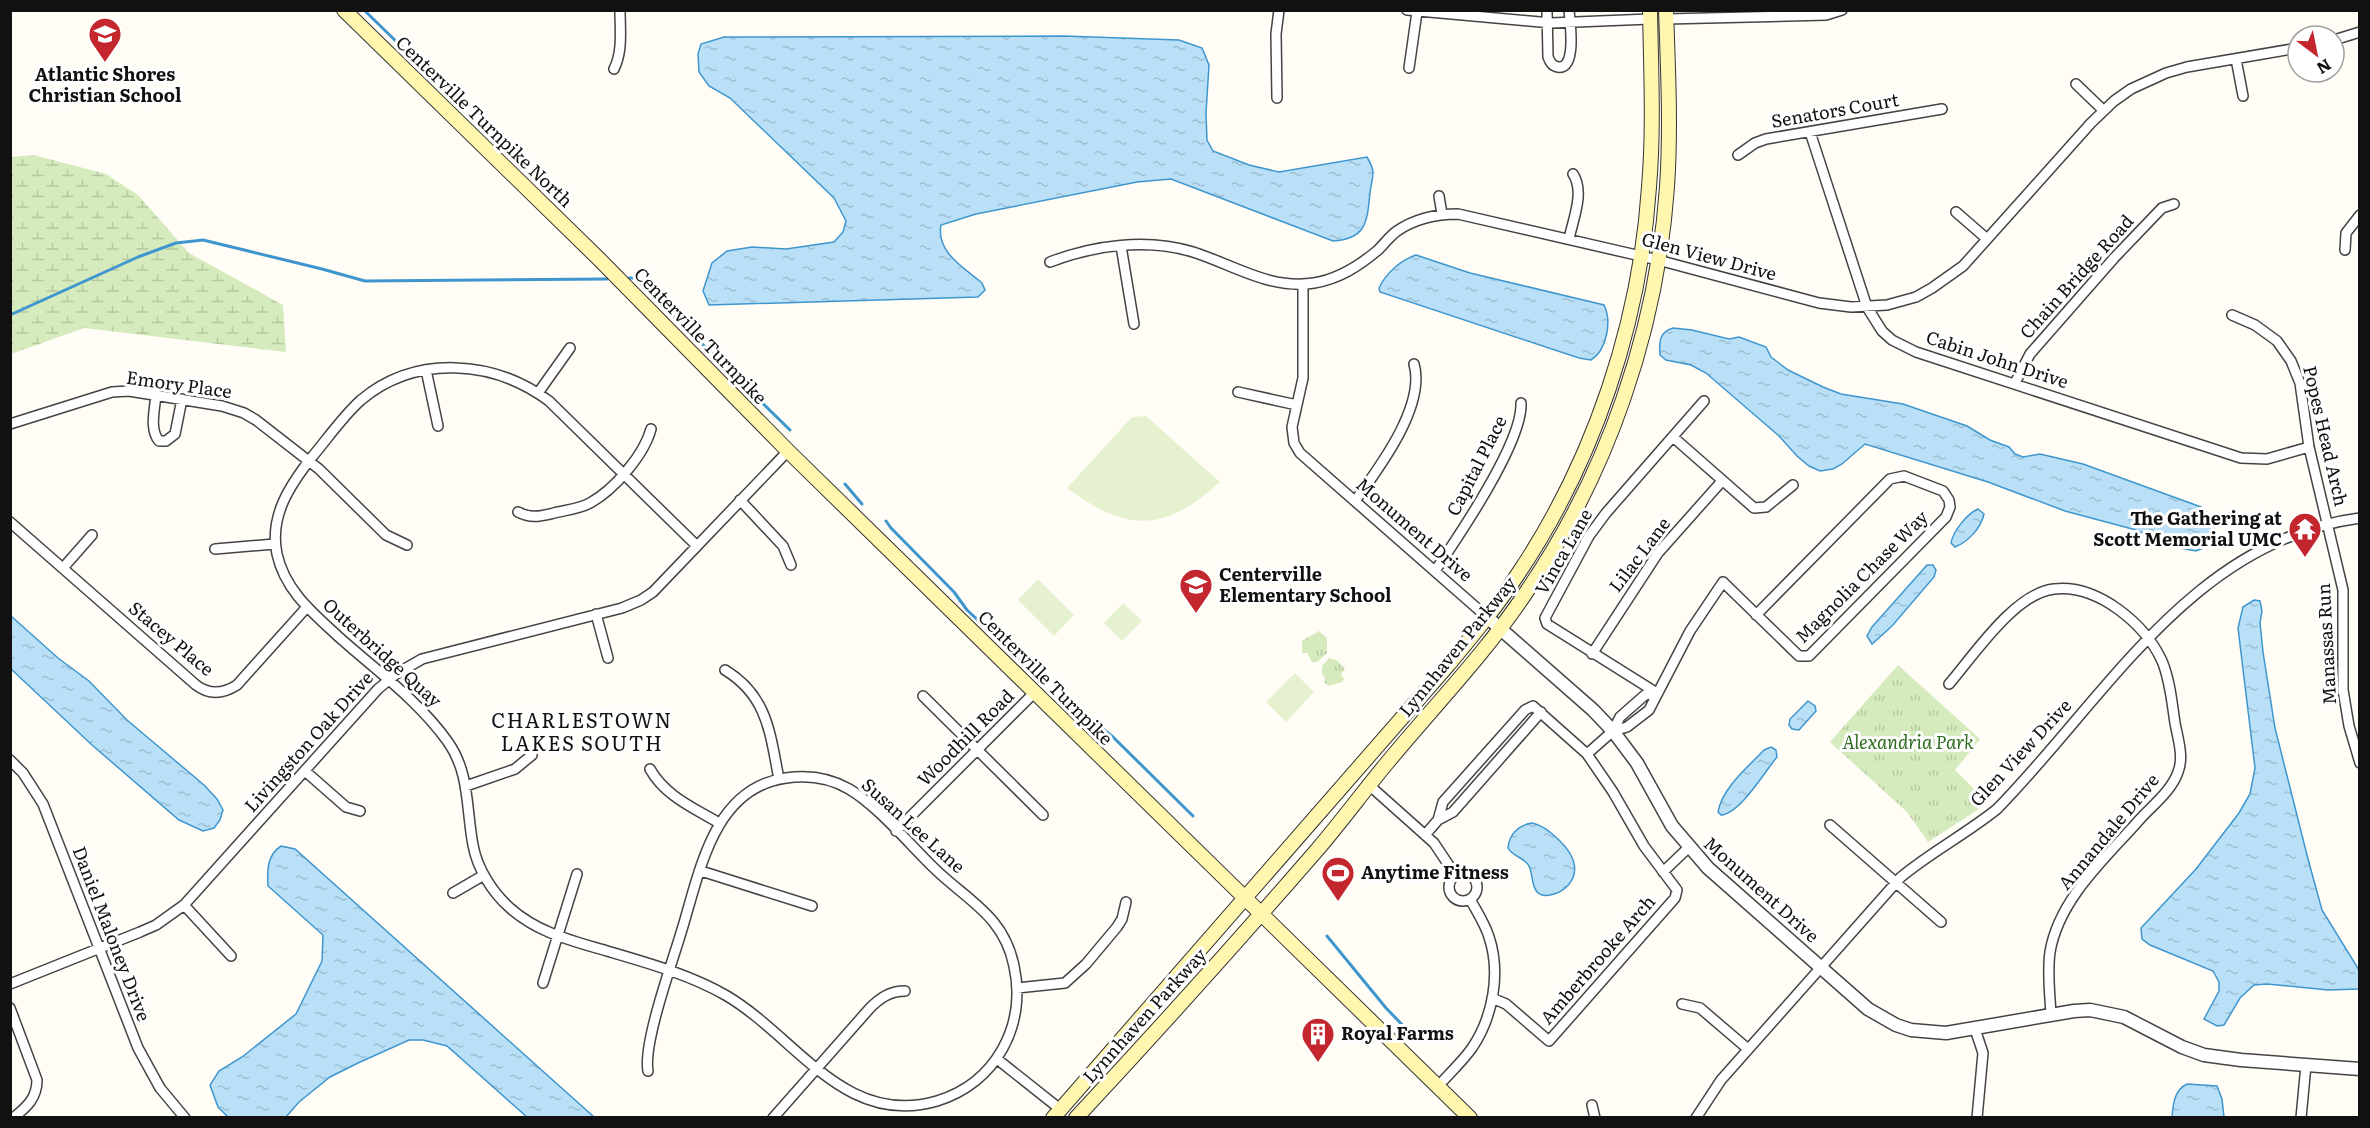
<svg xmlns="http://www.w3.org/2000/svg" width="2370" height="1128" font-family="Literata,serif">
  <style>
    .wetland { fill: url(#wetland-marsh) }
    .park { fill: url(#park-tufts) }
    .pitch { fill: #e6f2cf }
    .water { fill: url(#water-ripples); stroke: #3f96cf; stroke-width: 1.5 }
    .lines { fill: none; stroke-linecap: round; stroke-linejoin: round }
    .stream { stroke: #3f96cf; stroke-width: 3 }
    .minor-casing { stroke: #444; stroke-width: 12 }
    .tertiary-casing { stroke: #444; stroke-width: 15 }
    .secondary-casing { stroke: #333; stroke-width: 16 }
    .minor { stroke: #fff; stroke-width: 9 }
    .tertiary { stroke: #fff; stroke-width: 12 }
    .secondary { stroke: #fff6b0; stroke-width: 14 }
    .labels { text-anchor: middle; stroke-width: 6; stroke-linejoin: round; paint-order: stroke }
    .poi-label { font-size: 18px; font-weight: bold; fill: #111; stroke: #fff; text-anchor: start }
    .street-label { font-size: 18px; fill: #111; stroke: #fff }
    .park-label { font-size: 18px; font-style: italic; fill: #2f6b1f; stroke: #fff }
    .neighbourhood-label { font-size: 20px; letter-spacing: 1.5px; fill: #111; stroke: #fff }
  </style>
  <defs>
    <pattern id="wetland-marsh" width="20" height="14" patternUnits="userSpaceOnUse" patternTransform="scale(1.5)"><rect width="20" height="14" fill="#d5ebbd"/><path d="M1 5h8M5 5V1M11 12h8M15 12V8" fill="none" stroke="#b6c8a1"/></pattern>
    <pattern id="park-tufts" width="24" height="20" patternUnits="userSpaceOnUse" patternTransform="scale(1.5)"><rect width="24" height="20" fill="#d5ebbd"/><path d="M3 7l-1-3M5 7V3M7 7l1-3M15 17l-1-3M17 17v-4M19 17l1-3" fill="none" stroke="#b6c8a1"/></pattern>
    <pattern id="water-ripples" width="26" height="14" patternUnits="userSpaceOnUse" patternTransform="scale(1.5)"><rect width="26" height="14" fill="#b9e0f7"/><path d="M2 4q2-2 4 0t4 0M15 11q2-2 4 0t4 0" fill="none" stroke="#9ebfd3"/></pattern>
  </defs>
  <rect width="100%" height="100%" fill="#fffdf5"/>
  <path class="wetland" d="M 34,155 L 106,174 L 138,195 L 189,253 L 283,305 L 286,352 L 84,328 L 11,354 L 11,157 Z"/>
  <path class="park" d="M 1319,631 L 1327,638 L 1327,653 L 1317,662 L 1312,662 L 1307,653 L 1302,653 L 1302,641 Z
    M 1329,658 L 1338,661 L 1345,669 L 1341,674 L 1344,679 L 1342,682 L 1328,686 L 1324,682 L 1325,678 L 1322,674 L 1322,666 Z
    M 1898,665 L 1980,739 L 1955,770 L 1986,801 L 1976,811 L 1928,842 L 1907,812 L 1830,742 Z"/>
  <path class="pitch" d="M 1146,416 L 1220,482 C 1165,532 1127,533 1067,488 L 1132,417 Z
    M 1038,579 L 1074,615 L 1054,636 L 1018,600 Z
    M 1123,603 L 1142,621 L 1122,641 L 1104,623 Z
    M 1295,673 L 1314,692 L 1286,722 L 1266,702 Z"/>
  <path class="water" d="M 1064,36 L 1179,40 L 1202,48 L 1209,65 L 1206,113 L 1207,140 L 1213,151 L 1249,165 L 1279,172 L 1367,157 C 1377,174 1372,175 1370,193 C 1367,221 1367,239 1333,241 L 1171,179 L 1137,182 L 976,214 L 941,225 C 936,252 963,267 982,283 L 985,290 L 978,297 L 709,305 L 703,291 L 712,263 L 727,251 L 752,247 L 786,249 L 834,242 L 843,232 L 846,221 L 834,198 L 730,98 L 709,86 L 699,72 L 698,54 L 701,44 L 724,37 Z
    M 1416,255 L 1470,273 L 1604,305 C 1612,321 1607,350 1591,360 L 1579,358 L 1380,292 L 1379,288 C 1386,273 1401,260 1416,255 Z
    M 1673,328 L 1692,330 L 1729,339 L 1739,337 L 1766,347 L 1771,357 L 1788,370 L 1823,387 L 1841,394 L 1903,404 L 1967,426 L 1990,440 L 2009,447 L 2015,454 L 2023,457 L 2040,454 L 2083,464 L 2201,507 L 2213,519 L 2215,529 L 2204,548 L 2196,551 L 2180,548 L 2136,530 L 2065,511 L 1988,482 L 1865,444 L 1842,464 L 1833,469 L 1820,471 L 1809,466 L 1797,456 L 1779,436 L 1706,373 L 1691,365 L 1666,360 L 1660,355 C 1659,342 1659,332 1673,328 Z
    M 1978,509 L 1984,514 C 1981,528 1968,542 1955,547 L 1951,543 C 1953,531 1967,514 1978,509 Z
    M 1927,565 L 1933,565 L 1936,570 L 1934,577 L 1892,626 L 1872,644 L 1867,636 L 1872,627 Z
    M 2254,600 L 2260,601 L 2262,611 L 2260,623 L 2263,652 L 2275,728 L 2308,859 L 2322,910 L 2359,970 L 2359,989 L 2328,990 L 2267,984 L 2254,985 L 2240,998 L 2224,1025 L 2217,1026 L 2204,1019 L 2219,991 L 2219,982 L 2213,971 L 2150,945 L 2142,939 L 2141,928 L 2196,869 L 2239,813 L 2250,794 L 2255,768 L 2238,628 L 2243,607 Z
    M 11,616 L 58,658 L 89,681 L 127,720 L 204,785 L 217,799 L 223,810 L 220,820 L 214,828 L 203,831 L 179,820 L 92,745 L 11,669 Z
    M 1808,701 L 1815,706 L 1816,711 L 1799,730 L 1792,729 L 1789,725 L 1790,719 Z
    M 1771,747 L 1776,750 L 1777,757 C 1765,771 1740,814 1721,815 L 1718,812 C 1722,788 1748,767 1764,750 Z
    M 1532,823 C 1543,825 1551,833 1559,840 C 1600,879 1549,905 1537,892 C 1531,885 1533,874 1529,866 C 1524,857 1513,857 1508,848 C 1509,834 1519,825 1532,823 Z
    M 281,846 L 295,849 L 594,1117 L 527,1117 L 447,1046 L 423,1040 L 409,1040 L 358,1063 L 330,1077 L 299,1102 L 286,1117 L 228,1117 L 218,1107 L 210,1085 L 219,1071 L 242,1057 L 296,1014 L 322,961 L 323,935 L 268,886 C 267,871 267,855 281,846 Z
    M 2187,1084 L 2217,1086 L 2222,1099 L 2224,1117 L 2172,1117 C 2173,1105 2174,1090 2187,1084 Z"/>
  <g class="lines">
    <path class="stream" d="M 364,10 L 404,49
      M 629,278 L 635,278 L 790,430
      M 10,315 L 138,257 L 176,243 L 203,240 L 322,269 L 365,281 L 607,279
      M 845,484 L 862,504
      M 886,521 L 891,528 L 954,592 L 967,610 L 1028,667
      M 1063,697 L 1113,737 L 1193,816
      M 1327,936 L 1386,1008 L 1414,1037"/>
    <defs>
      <path id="minor" d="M 1407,10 L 1551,23 L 1650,19
        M 1547,10 L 1548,57 C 1550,62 1552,66 1558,67 C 1577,70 1570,22 1569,10
        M 1666,19 L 1826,15 L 1842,10
        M 2334,40 L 2360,32
        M 2236,59 L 2243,96
        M 1409,68 L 1417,12
        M 614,69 C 623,51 620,30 620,10
        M 2076,84 L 2103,110
        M 1277,98 L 1276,34 L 1279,10
        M 1810,132 L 1867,307 L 1882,331 L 1892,340 L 1916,352 L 2241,458 L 2267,459 L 2309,447
        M 1738,155 L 1755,143 L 1766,139 L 1942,109
        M 1439,196 L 1442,214
        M 1956,212 L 1987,239
        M 1569,239 C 1573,219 1585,192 1573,174
        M 1121,246 L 1134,324
        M 2345,250 L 2346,233 L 2360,215
        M 1050,262 C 1094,245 1147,238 1193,252 C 1234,265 1270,290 1314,283 C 1339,279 1359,266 1378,250 C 1384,244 1390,236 1397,231 C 1416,218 1436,214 1458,214 L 1658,260 L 1819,303 L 1851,307 L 1887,305 L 1916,297 L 1932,288 L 1963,266 L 2091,123 L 2114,101 L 2131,89 L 2166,73 L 2187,67 L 2298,48
        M 1303,284 L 1303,378 L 1292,427 L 1294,443 L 1300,453 L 1487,617
        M 2232,315 L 2255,325 L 2277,341 L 2291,361 L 2300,383 L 2309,447 L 2343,590 L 2343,690 L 2349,726 L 2360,763
        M 426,370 L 438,426
        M 2015,383 L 2030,354 L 2115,257 L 2162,208 L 2174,204
        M 1238,392 L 1297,405
        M 538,393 L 570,348
        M 156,394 C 155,409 149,429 159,441 L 166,441 L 175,434 L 182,399
        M 10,424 L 112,392 L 129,391 L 222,406 L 244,413 L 256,420 L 319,469 L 386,535 L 407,545
        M 1673,437 L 1754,508 L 1766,507 L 1793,485
        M 740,500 L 783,546 L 791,565
        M 1355,501 C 1379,468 1426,406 1414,364
        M 518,512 C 531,519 541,516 554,513 C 566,510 579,509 590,503 C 614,490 644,455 651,429
        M 10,522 L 196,685 C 209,695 223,694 237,685 L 307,607
        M 215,549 L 275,544
        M 63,568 L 92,535
        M 1435,571 C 1458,537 1523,442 1521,403
        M 596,614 L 608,658
        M 1592,654 L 1658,553 L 1722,481
        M 725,670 C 768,696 770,734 779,779
        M 1949,684 C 1974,655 2015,593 2054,589 C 2098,584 2145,624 2162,661 C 2170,680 2172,703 2175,723 C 2178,739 2184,757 2178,772 C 2172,790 2153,805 2141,818 C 2107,857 2059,898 2050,952 C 2047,973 2050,994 2051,1015
        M 1657,693 L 1547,624 L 1545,618 L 1589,536 L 1606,513 L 1704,401
        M 923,696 L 1043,815
        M 1613,731 L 1627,727 L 1649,710 L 1690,631 L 1723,582 L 1799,656 L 1809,656 L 1946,517 L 1950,507 L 1949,500 L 1943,491 L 1904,476 L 1890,479 L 1756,615
        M 1587,754 L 1613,731 L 1620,717 L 1645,695 L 1657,693
        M 10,760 L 23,773 L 43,804 L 138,1048 L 160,1088 L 185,1118
        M 650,769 C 665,796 694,808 719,823
        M 305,771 L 346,807 L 360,811
        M 1369,785 L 1434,843 L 1456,876
        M 466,786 L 515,769 L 532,755
        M 1438,820 L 1443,802 L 1525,710 L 1533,706 L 1587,754 L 1613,792 L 1644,846 L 1677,890 L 1675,898 L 1549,1041 L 1506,1004 L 1492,998
        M 1830,825 L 1941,922
        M 896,831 L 1034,693
        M 1425,835 L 1438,820 L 1453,812 L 1541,712
        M 701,871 L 812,906
        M 1663,872 L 1688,848
        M1449 887a14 14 0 1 1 28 0a14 14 0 1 1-28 0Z
        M 453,893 L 484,875
        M 184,905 L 231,956
        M 543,983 L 577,874
        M 10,984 L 140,932 L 156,925 L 184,905 L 378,689 L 396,674 L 422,659 L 622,608 L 641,600 L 653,592 L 788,451
        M 1017,988 L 1065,983 L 1086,964 L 1117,927 L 1122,919 L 1126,902
        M 1682,1004 L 1700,1008 L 1748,1049
        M 10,1008 L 37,1080 C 37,1098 27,1107 13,1118
        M 1975,1029 L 1983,1053 L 1977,1118
        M 997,1059 L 1060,1109
        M 648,1071 C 643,1044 671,966 680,936 C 699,877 711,788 786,778 C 807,775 830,778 849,789 C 878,806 910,845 935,869 C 968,901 1004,916 1014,966 C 1027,1025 996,1083 937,1101 C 845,1128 796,1037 727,996 C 691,975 648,963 607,951 C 573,941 538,933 510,908 C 492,892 477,868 473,845 C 466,809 470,773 448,742 C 419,701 377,671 340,638 C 314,614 285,591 277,554 C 269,516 290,485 312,457 C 328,438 343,416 361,400 C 416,354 494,360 549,401 L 696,545
        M 1438,1086 C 1449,1074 1462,1062 1472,1048 C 1493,1017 1501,973 1489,937 C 1485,924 1477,912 1470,899
        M 1592,1105 L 1595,1118
        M 773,1118 L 870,1008 C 880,998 890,991 905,991
        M 1696,1118 L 1721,1080 L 1901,877 C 1931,852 1966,834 1997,809 C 2105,699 2192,540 2360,518
        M 2301,1118 L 2306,1065"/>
      <path id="tertiary" d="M 1487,617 L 1593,710 L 1613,731 L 1637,763 L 1672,826 L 1708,868 L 1868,1009 L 1896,1025 L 1911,1030 L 1946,1033 L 2074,1011 L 2090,1010 L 2124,1017 L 2182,1047 L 2204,1055 L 2241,1060 L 2360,1069"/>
      <path id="secondary" d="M 344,10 L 599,259 L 788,451 L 1470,1118
        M 1053,1118 L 1449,664 C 1473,635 1497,606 1518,574 C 1594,461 1640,323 1649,187 C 1654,129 1651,69 1650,10
        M 1076,1118 C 1158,1030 1238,941 1317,850 C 1341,822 1363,792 1387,763 C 1434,706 1486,653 1527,591 C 1608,473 1657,329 1667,187 C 1671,128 1668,69 1666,10"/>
    </defs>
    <use href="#minor" class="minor-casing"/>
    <use href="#tertiary" class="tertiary-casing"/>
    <use href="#secondary" class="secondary-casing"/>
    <use href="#minor" class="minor"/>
    <use href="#tertiary" class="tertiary"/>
    <use href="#secondary" class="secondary"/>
  </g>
  <defs>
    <symbol id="school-pin" viewBox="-11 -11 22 30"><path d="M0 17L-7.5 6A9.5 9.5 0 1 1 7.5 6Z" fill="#c4262e" stroke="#fff"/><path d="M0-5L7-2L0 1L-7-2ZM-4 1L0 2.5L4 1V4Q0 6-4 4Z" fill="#fff"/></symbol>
    <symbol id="temple-pin" viewBox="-11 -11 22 30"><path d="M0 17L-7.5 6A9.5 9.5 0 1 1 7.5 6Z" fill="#c4262e" stroke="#fff"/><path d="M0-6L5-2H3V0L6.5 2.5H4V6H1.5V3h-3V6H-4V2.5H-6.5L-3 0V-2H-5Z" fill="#fff"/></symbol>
    <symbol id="stadium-pin" viewBox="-11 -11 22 30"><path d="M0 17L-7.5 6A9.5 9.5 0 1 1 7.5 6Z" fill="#c4262e" stroke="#fff"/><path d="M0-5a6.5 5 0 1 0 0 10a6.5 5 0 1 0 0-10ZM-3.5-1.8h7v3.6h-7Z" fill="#fff"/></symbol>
    <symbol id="building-pin" viewBox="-11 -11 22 30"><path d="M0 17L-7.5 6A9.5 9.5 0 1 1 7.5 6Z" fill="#c4262e" stroke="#fff"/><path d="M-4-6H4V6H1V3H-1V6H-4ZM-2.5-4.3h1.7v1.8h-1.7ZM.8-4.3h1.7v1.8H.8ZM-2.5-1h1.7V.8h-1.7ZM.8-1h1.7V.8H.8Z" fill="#fff"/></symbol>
  </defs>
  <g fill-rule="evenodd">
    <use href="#school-pin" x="86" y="15" width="38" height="52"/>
    <use href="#temple-pin" x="2286" y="510" width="38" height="52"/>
    <use href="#school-pin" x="1177" y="566" width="38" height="52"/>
    <use href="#stadium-pin" x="1319" y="854" width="38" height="52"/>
    <use href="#building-pin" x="1299" y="1015" width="38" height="52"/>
  </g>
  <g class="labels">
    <g class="poi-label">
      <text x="105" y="81" text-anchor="middle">Atlantic Shores<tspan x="105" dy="21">Christian School</tspan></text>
      <text x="2282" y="525" text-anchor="end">The Gathering at<tspan x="2282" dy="21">Scott Memorial UMC</tspan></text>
      <text x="1219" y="581">Centerville<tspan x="1219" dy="21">Elementary School</tspan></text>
      <text x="1361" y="879">Anytime Fitness</text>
      <text x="1341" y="1040">Royal Farms</text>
    </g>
    <g class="street-label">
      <text transform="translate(1835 111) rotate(-10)" y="6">Senators Court</text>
      <text transform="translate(484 122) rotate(44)" y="6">Centerville Turnpike North</text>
      <text transform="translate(1709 257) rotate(15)" y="6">Glen View Drive</text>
      <text transform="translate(2077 277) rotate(-48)" y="6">Chain Bridge Road</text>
      <text transform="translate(700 336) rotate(46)" y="6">Centerville Turnpike</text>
      <text transform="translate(1997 360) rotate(18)" y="6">Cabin John Drive</text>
      <text transform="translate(179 385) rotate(8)" y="6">Emory Place</text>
      <text transform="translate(2325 436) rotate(77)" y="6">Popes Head Arch</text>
      <text transform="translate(1477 466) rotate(-63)" y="6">Capital Place</text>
      <text transform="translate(1414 530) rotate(41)" y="6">Monument Drive</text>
      <text transform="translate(1564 552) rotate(-60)" y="6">Vinca Lane</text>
      <text transform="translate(1640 555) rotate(-53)" y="6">Lilac Lane</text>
      <text transform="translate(1862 577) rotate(-45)" y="6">Magnolia Chase Way</text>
      <text transform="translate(171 639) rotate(40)" y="6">Stacey Place</text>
      <text transform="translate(2327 644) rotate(-93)" y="6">Manassas Run</text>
      <text transform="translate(1458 647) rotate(-51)" y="6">Lynnhaven Parkway</text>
      <text transform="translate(382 653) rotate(42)" y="6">Outerbridge Quay</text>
      <text transform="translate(1045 678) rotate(45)" y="6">Centerville Turnpike</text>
      <text transform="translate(966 738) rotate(-45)" y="6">Woodhill Road</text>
      <text transform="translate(309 742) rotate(-48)" y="6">Livingston Oak Drive</text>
      <text transform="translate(2021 753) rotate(-47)" y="6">Glen View Drive</text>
      <text transform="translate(913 826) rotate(42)" y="6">Susan Lee Lane</text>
      <text transform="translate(2109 832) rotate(-50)" y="6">Annandale Drive</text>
      <text transform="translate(1761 890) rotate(42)" y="6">Monument Drive</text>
      <text transform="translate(111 934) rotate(69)" y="6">Daniel Maloney Drive</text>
      <text transform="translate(1598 960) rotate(-49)" y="6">Amberbrooke Arch</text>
      <text transform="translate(1145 1016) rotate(-48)" y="6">Lynnhaven Parkway</text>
    </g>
    <g class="park-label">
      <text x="1908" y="749">Alexandria Park</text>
    </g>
    <g class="neighbourhood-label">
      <text x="582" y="728">CHARLESTOWN<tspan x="582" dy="23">LAKES SOUTH</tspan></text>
    </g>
  </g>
  <rect width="2370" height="1128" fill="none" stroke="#111111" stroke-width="24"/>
  <g transform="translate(2316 54) rotate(148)"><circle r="28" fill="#ffffff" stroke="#a0a0a0" stroke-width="1.5"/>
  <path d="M0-4.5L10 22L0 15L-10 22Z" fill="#c4262e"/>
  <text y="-9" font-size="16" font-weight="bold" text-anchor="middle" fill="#111111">N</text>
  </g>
</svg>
